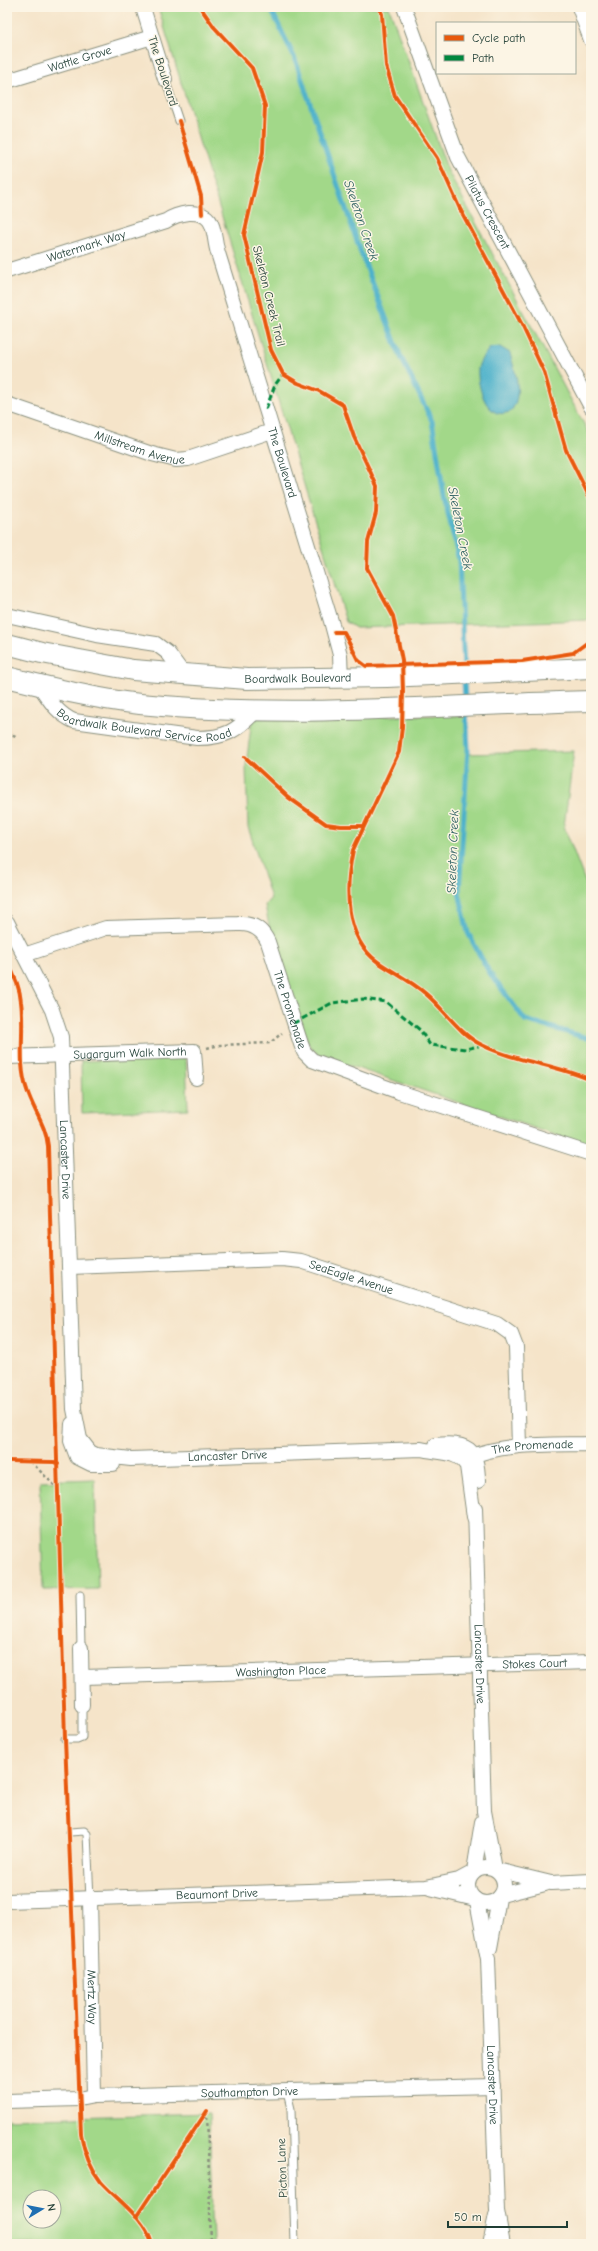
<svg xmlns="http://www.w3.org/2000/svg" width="598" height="2251" font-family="'Comic Neue',sans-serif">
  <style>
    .green { fill: #a2d889; stroke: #608a5e; fill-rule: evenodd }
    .water { fill: #4cb1cb; stroke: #367780 }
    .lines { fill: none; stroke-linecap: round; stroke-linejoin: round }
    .stream { stroke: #4cb1cb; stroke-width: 5 }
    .service-casing { stroke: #8a907e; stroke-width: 9 }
    .minor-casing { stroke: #8a907e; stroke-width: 16 }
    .secondary-casing { stroke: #8a907e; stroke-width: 22 }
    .path { stroke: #8a907e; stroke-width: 2.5; stroke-dasharray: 3 3; stroke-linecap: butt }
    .service { stroke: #fff; stroke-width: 7 }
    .minor { stroke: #fff; stroke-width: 14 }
    .secondary { stroke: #fff; stroke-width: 20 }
    .quiet { stroke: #00873e; stroke-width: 3; stroke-dasharray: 6 3; stroke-linecap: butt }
    .cycleway-casing { stroke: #fcf5e5; stroke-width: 6 }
    .cycleway { stroke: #e8590c; stroke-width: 4 }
    .labels { text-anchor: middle; stroke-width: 3; stroke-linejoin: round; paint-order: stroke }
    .street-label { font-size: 12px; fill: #1f3d34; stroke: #fcf5e5 }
    .water-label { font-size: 13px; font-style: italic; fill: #2c6061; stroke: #fcf5e5 }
  </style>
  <rect width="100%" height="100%" fill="#fcf5e5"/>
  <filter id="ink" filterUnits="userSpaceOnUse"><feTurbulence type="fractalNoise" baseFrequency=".025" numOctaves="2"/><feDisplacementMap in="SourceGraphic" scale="8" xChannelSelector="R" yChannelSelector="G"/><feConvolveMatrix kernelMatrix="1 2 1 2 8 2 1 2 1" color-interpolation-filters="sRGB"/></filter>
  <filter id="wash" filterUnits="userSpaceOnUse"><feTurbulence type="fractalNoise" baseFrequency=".012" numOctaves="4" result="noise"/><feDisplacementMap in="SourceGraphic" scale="16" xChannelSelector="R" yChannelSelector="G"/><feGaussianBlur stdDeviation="0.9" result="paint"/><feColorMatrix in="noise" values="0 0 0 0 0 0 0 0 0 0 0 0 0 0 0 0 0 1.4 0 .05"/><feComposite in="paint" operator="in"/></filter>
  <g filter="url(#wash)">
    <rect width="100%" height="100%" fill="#f5e4c9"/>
    <path class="green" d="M 158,7 L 389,7 L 448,171 L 591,437 L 591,620 L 356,628 L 346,622 Z
      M 466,715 L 468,754 L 574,751 L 564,826 L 591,897 L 591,1147 L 318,1055 L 309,1045 L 270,931 L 265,905 L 271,898 L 248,827 L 246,766 L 252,718 Z
      M 186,1058 L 188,1109 L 82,1113 L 81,1061 Z
      M 95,1479 L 98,1589 L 43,1590 L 40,1481 Z
      M 209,2113 L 213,2244 L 7,2244 L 7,2119 ZM 30,2197 L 54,2197 L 54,2221 L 30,2221 Z"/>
    <path class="water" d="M 500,347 L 510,353 C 515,372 524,396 510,412 C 505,413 500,415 495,412 C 483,406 477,382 478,369 C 479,361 485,354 490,348 Z"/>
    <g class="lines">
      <path class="stream" d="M 270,7 L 295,59 L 360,250 L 400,355 L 432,421 L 444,496 L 459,561 L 464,670
        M 464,678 L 465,702
        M 466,710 L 468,749 L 459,892 L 468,933 L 489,972 L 525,1020 L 591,1039"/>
    </g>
  </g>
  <g filter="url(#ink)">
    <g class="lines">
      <defs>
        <path id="service" d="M 165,79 L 179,121
          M 80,1595 L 81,1648
          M 65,1739 L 77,1739 L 82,1737 L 82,1705
          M 70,1832 L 84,1831 L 87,1834 L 90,1899
          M 287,2092 L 291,2109 L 295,2244"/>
        <g id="minor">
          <path id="s1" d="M 404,7 L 458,157 L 591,407"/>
          <path d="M 579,7 L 591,40"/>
          <path d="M 144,11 L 165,79"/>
          <path id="s2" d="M 7,81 L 152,37"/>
          <path id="s3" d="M 7,271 L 166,221 C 173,216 180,214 189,213 C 218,212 212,234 218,253 L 331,621 L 340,655 L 341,678"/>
          <path id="s4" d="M 7,404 L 152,454 L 176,460 L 188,459 L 272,431"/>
          <path d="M 7,615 L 97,635 L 156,644 L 168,653 L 185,676"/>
          <path id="s5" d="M 39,685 C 49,699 57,714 74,721 L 197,738 C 226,738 236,731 256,711"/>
          <path id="s6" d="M 7,922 L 52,1010 L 61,1037 L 74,1409 L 80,1439 L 90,1452 L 96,1455 L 131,1459 L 421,1449 C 437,1453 458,1450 467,1466 L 474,1517"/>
          <path id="s7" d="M 24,955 L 106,928 L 238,924 C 252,923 262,929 268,942 L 301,1044 L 304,1052 L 312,1060 L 399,1092 L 591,1154"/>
          <path id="s8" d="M 7,1057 L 194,1051 L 196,1078"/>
          <path id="s9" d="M 70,1267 L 282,1259 L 301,1261 L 497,1324 L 511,1334 L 516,1347 L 519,1446"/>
          <path d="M 72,1424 L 71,1441 L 77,1457 L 91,1464 L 113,1464"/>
          <path d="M 436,1445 C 467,1441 478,1449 478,1481"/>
          <path id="s10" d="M 467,1458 C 506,1442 550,1445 591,1444"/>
          <path id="s11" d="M 475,1508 L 484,1811 L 495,1869"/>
          <path d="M 81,1648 L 82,1705"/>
          <path id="s12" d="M 83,1677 L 591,1662"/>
          <circle cx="486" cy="1885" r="18"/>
          <path d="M 497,1870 L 551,1883 L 591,1881"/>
          <path d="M 474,1871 L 482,1822"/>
          <path d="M 430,1888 L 475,1899"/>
          <path d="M 501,1895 L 545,1884"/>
          <path id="s13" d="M 90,1899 L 94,2096"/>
          <path id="s14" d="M 7,1901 L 426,1887 L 459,1880 L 472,1873"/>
          <path id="s15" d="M 477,1901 L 488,1959 L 497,2211 L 503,2244"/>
          <path d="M 490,1948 L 499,1898"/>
          <path id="s16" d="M 7,2101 L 79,2099 L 94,2096 L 493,2086"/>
          <path d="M 490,2244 L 496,2215"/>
        </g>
        <g id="secondary">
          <path id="s17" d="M 7,644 L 42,653 L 133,670 L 247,679 L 387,677 L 591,668"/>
          <path d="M 7,677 C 51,688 96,699 140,704 C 290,719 441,705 591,701"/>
        </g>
      </defs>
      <use href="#service" class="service-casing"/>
      <use href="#minor" class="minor-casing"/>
      <use href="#secondary" class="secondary-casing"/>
      <path class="path" d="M 7,733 L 16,736
        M 207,1048 L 220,1045 L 270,1043 L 282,1033
        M 31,1462 L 59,1490
        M 207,2111 L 211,2244"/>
      <use href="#service" class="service"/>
      <use href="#minor" class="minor"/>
      <use href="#secondary" class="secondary"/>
      <path class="quiet" d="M 266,409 L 275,385 L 283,374
        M 294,1023 L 332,1003 L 363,999 L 386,1002 L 420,1030 L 430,1045 L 466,1049 L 482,1045"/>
      <defs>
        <path id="cycleway" d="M 200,7 L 214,27 L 252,68 L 265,106 L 263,152 L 244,235 L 271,350 L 283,374 L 298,383 L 319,391 L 343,405 L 354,437 L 377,486 L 376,513 L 368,542 L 367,568 L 393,616 L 402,660 L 403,692 L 402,727 L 399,752 L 353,850 C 345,887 344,938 378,962 C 394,973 411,981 426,994 C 445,1010 459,1034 482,1045 C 516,1062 555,1064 591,1080
          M 379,7 L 382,14 L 386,66 L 395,96 L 437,158 L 460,209 L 521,323 L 544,372 L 566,450 L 591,500
          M 179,121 L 201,196 L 202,214
          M 334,632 L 344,632 L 358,660 L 366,666 L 522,661 L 573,653 L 588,642 L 591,642
          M 245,757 L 288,797 L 326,824 L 341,826 L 363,826
          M 7,962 C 14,974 20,987 21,1002 C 25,1030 17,1062 27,1090 C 33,1110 46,1125 48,1146 L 65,1739 L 81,2134 C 84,2152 90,2168 101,2182 C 118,2201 145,2218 152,2244
          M 7,1461 L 54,1462 L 58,1464
          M 136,2217 L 207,2111"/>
      </defs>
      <use href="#cycleway" class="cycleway-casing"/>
      <use href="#cycleway" class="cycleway"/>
    </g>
  </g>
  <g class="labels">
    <g class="street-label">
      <text dy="4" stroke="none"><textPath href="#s2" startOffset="76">Wattle Grove</textPath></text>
      <text transform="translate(163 71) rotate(72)" y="4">The Boulevard</text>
      <text dy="4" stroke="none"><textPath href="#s1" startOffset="222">Pilatus Crescent</textPath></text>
      <text dy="4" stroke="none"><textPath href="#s3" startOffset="83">Watermark Way</textPath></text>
      <text transform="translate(269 296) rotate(76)" y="4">Skeleton Creek Trail</text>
      <text dy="4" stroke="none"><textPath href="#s4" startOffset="140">Millstream Avenue</textPath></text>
      <text dy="4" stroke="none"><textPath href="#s3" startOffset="467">The Boulevard</textPath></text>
      <text dy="4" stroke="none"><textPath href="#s17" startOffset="294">Boardwalk Boulevard</textPath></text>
      <text dy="4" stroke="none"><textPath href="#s5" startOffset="121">Boardwalk Boulevard Service Road</textPath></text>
      <text dy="4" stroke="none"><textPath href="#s7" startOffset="327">The Promenade</textPath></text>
      <text dy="4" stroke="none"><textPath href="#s8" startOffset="123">Sugargum Walk North</textPath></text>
      <text dy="4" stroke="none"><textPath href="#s6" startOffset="250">Lancaster Drive</textPath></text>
      <text dy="4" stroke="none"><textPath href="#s9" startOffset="284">SeaEagle Avenue</textPath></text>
      <text dy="4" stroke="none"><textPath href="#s10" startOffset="67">The Promenade</textPath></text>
      <text dy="4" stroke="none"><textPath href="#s6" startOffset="685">Lancaster Drive</textPath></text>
      <text dy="4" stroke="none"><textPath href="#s11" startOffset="156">Lancaster Drive</textPath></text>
      <text dy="4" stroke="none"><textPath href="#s12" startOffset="452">Stokes Court</textPath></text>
      <text dy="4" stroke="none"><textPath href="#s12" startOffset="198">Washington Place</textPath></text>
      <text dy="4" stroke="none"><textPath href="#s14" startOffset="210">Beaumont Drive</textPath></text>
      <text dy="4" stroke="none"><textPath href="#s13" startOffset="98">Mertz Way</textPath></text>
      <text dy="4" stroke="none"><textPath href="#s15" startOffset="185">Lancaster Drive</textPath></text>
      <text dy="4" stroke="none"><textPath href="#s16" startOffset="243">Southampton Drive</textPath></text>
      <text transform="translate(282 2168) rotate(-92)" y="4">Picton Lane</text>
    </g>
    <g class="water-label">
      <text transform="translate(362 220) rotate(71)" y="5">Skeleton Creek</text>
      <text transform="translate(461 528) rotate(79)" y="5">Skeleton Creek</text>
      <text transform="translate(452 852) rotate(-88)" y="5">Skeleton Creek</text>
    </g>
  </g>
  <rect width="598" height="2251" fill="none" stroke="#fcf5e5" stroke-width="24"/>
  <rect x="436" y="22" width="140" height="52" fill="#fcf5e5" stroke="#a4ab9e"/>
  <rect x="444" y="35" width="20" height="6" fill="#e8590c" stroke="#a4ab9e"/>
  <text x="472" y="42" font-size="12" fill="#1f3d34">Cycle path</text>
  <rect x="444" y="55" width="20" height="6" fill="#00873e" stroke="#a4ab9e"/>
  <text x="472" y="62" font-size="12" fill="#1f3d34">Path</text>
  <g transform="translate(42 2209) rotate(80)"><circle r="19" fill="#fcf5e5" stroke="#a4ab9e"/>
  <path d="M0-3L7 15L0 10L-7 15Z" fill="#1f6fb2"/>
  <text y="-6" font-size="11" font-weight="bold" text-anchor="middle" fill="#1f3d34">N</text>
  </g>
  <path d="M448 2221v6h119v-6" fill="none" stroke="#1f3d34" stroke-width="2"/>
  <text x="454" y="2221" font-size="12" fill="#1f3d34" stroke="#fcf5e5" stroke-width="3" paint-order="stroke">50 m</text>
</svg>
